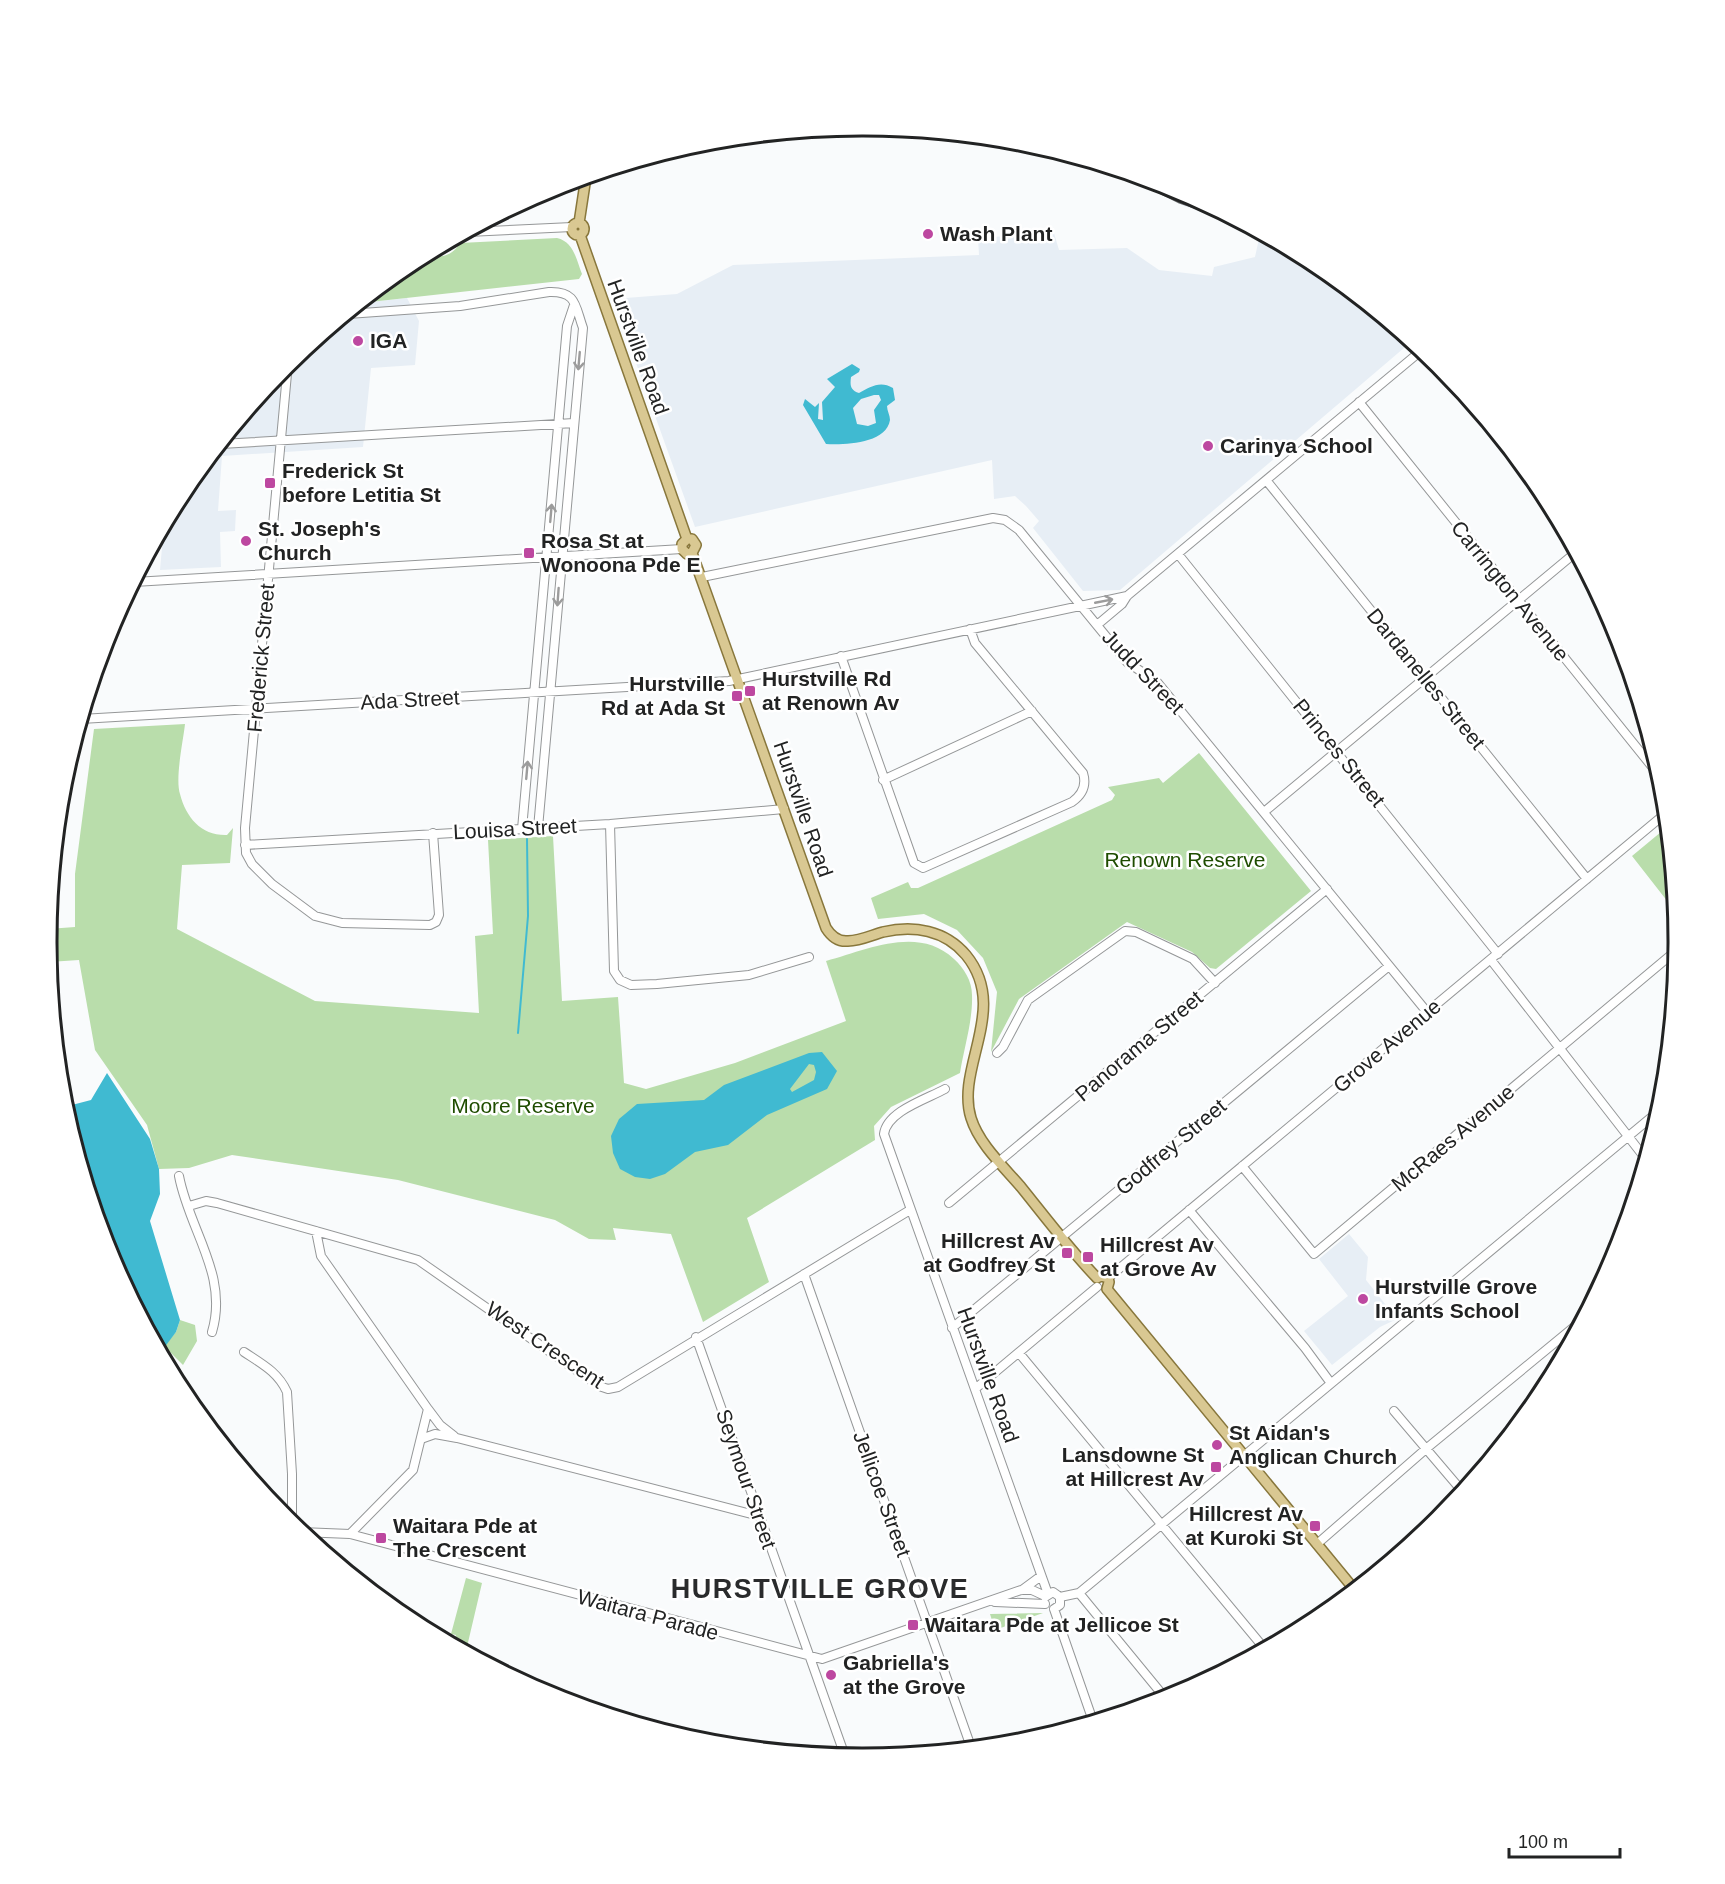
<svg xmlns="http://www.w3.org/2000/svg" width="1725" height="1884" font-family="Arial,sans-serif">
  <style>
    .built { fill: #e7eef5 }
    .green { fill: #b9ddab }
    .water { fill: #40bad1; fill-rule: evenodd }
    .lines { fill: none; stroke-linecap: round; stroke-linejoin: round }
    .stream { stroke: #40bad1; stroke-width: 2 }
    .minor-casing { stroke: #959798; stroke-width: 10 }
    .major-casing { stroke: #88773c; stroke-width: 12 }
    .minor { stroke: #fff; stroke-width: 8 }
    .major { stroke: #d9c892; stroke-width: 9 }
    .rail-casing { stroke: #606262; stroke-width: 4.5 }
    .rail { stroke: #fff; stroke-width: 2; stroke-dasharray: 7; stroke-linecap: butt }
    .oneway { stroke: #9c9c9c }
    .poi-dot { fill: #bd48a0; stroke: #fff; stroke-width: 2 }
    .labels { text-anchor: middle; stroke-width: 5; stroke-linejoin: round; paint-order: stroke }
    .poi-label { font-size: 21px; font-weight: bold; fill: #222323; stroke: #fff; text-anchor: start }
    .street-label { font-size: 21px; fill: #222323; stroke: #fff }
    .park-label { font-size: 21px; fill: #1f4d00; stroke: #fff }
    .district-label { font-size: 27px; font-weight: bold; letter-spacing: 1.5px; fill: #2a2b2c; stroke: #fff }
    .rim { fill: none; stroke: #222323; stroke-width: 3 }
  </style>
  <rect width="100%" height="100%" fill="#f9fbfc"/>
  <path class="built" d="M 1110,169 L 1175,188 L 1241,223 L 1184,206 Z
    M 1054,233 L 1059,250 L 1127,248 L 1159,270 L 1212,276 L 1214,267 L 1255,257 L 1260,234 L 1316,264 L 1411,342 L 1120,590 L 1083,591 L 1033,528 L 1039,521 L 1026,506 L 1015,496 L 994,499 L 992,460 L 695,527 L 613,299 L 677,294 L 733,265 L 979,255 L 978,238 Z
    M 407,298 L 419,321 L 415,365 L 371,368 L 363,447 L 222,456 L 218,511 L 236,510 L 235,531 L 220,532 L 221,567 L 160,570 L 164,525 L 184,488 L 286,365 L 361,303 Z
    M 1349,1234 L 1368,1257 L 1366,1280 L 1397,1319 L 1380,1327 L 1332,1365 L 1304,1331 L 1348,1296 L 1319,1259 Z"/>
  <path class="green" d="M 557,238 C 574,242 576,259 582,274 L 579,279 L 361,303 L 409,263 L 427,254 C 441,259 452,256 460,243 Z
    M 185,724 C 183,742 175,778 180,794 C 186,818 202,836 227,835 L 233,828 L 230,863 L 182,865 L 177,929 L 315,1001 L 479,1013 L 475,936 L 493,934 L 488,840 L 553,836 L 562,1001 L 618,997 L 624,1083 L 646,1089 L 735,1063 L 846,1021 L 826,961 C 867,950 918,925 954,959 C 964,968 972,981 972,995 C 973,1020 964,1048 960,1073 L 891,1107 L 874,1126 L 875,1140 L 747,1218 L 769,1282 L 703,1322 L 671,1234 L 613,1228 L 616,1240 L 589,1239 L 555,1220 L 398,1180 L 232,1155 L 189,1168 L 159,1169 L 147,1125 L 95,1050 L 79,960 L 49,962 L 48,929 L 75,927 L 75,874 L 94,729 Z
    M 1199,753 L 1311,891 L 1216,969 L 1210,968 L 1192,952 L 1127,922 L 1019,999 L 991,1052 L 997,992 L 983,958 L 957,930 L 924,914 L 878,919 L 871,898 L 908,882 L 911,888 L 918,888 L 1112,800 L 1115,795 L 1108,787 L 1159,778 L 1163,783 Z
    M 1667,827 L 1675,911 L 1632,856 Z
    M 180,1320 L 195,1325 L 197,1341 L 183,1365 L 164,1346 L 176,1332 Z
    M 466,1578 L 482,1583 L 466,1651 L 454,1644 L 456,1635 L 451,1634 Z
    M 1043,1613 L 995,1630 L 990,1614 Z"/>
  <path class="water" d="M 852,364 L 860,369 L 859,372 L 851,377 C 850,385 850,390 859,393 C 870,387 880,380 893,388 L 895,400 L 887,406 C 887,411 890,415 890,420 C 886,444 844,445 826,444 L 803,405 L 805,399 L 815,407 L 819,403 L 818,419 L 823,420 L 822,402 L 835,387 L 827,379 ZM 874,395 L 879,395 L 881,400 L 874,410 L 876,423 L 868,426 L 857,424 L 853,408 L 861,399 Z
    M 822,1052 L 837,1071 L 827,1089 L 767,1115 L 728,1145 L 695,1152 L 665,1174 L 650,1179 L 635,1177 L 620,1169 L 613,1153 L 611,1136 L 619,1119 L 637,1104 L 704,1100 L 724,1085 L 809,1053 ZM 809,1064 L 814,1065 L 816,1072 L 814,1080 L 792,1092 L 790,1089 Z
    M 107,1073 L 150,1139 L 159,1169 L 160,1194 L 150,1221 L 180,1320 L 176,1332 L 161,1352 L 108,1254 L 65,1111 L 68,1106 L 91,1100 Z"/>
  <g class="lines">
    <path class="stream" d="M 518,1033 L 528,916 L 527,839"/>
    <defs>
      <path id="minor" d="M 468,232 L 572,227
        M 348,314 L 460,306 L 549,292 C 577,291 575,306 583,328 L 538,828
        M 288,363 L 245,828 L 246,853 L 252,864 L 272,884 L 315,916 L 342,923 L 430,925 L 436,922 L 439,915 L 433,833
        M 1359,402 L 1662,779
        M 221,444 L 574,423
        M 1266,480 L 1587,879
        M 1178,554 L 1498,954
        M 702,577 L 993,518 L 1005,520 L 1019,530 L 1127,662 L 1157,682 L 1427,1012
        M 134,582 L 682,549
        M 1097,625 L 1122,604 L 1127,596 L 1422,350
        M 841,656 L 914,863 L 923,868 L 1072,802 C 1082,795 1087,786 1083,773 L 975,643 L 970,629
        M 81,719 L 729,681 L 1127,596
        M 883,780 L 1032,711
        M 1264,812 L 1575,553
        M 610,824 L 614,971 L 620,980 L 631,985 L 657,984 L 749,975 L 809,957
        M 522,829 L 567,326 L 574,305
        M 245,845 L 610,824 L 784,809
        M 1491,960 L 1645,1158
        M 997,1053 L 1003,1047 L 1028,1000 L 1125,931 L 1136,932 L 1193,959 L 1215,983
        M 945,1089 C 927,1099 887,1111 884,1134 L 1048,1594
        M 1242,1166 L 1314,1254 L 1678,949
        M 179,1176 C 189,1230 229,1275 212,1332
        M 949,1203 L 1327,889
        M 189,1206 L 206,1201 L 217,1203 L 418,1260 L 599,1386 L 608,1389 L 618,1387 L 910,1210
        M 1189,1210 L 1305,1348 L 1330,1382
        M 316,1231 L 321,1256 L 428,1409 L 413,1470 L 350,1534
        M 804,1274 L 971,1747
        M 1108,1278 L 1666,813
        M 952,1328 L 1389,966
        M 696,1337 L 845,1756
        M 244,1352 C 262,1364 278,1372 287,1392 L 292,1474 L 292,1524
        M 1019,1353 L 1264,1648
        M 975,1389 L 1097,1287
        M 428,1409 L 440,1425 L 454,1436
        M 1394,1411 L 1462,1491
        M 421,1439 L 435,1434 L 457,1438 L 759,1516
        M 301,1532 L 350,1534 L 822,1659 L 1021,1590 L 1032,1590 L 1045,1596
        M 1317,1544 L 1427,1448 L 1580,1322
        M 1022,1590 L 1041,1576
        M 1079,1593 L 1166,1699
        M 1045,1597 L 1053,1592 L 1060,1597 L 1060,1605 L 1054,1609
        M 1060,1597 L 1079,1593 L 1660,1110
        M 995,1602 L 1045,1604
        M 1054,1609 L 1093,1721"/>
      <path id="major" d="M 861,126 L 875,127
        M572 229a6 6 0 1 1 12 0a6 6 0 1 1-12 0Z
        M 579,223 L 586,177
        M 580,235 L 687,539
        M 687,539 L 682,544 L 682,549 L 687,554 L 692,553
        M 687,539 L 692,539 L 696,545 L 692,553
        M 692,553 L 826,928 C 831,936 838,942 848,941 C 860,941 872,935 883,932 C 914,925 945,930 966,955 C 1010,1009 955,1067 971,1118 C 979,1144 1004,1167 1021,1187 C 1046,1218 1070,1250 1097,1278
        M 1097,1278 L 1101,1276 L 1108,1278 L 1109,1282 L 1107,1289
        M 1107,1289 L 1354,1589"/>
    </defs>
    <use href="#minor" class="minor-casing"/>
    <use href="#major" class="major-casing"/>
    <use href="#minor" class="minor"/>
    <use href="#major" class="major"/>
    <defs>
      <path id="rail" d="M 1121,172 L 1179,201 L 1233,219"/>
    </defs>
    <use href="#rail" class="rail-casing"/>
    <use href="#rail" class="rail"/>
  </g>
  <defs><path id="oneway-shaft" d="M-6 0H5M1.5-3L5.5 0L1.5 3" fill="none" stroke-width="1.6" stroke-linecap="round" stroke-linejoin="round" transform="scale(1.5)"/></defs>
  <g class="oneway">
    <use href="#oneway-shaft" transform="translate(579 361) rotate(95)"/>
    <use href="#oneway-shaft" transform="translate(551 513) rotate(-85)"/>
    <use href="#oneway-shaft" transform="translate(558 597) rotate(94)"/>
    <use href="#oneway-shaft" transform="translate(1104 601) rotate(-11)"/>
    <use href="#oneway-shaft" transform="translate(527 770) rotate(-85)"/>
  </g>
  <g class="poi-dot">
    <circle cx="928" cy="234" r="6"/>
    <circle cx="358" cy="341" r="6"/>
    <circle cx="1208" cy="446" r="6"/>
    <rect x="264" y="477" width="12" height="12" rx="3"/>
    <circle cx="246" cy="541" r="6"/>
    <rect x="523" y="547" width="12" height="12" rx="3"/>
    <rect x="744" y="685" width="12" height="12" rx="3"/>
    <rect x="731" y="690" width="12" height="12" rx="3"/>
    <rect x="1061" y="1247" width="12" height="12" rx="3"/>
    <rect x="1082" y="1251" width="12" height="12" rx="3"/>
    <circle cx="1363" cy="1299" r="6"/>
    <circle cx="1217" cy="1445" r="6"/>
    <rect x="1210" y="1461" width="12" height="12" rx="3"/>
    <rect x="1309" y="1520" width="12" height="12" rx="3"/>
    <rect x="375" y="1532" width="12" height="12" rx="3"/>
    <rect x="907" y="1619" width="12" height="12" rx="3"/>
    <circle cx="831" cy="1675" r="6"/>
  </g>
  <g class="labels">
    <g class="poi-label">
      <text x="940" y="241">Wash Plant</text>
      <text x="370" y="348">IGA</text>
      <text x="1220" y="453">Carinya School</text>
      <text x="282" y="478">Frederick St<tspan x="282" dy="24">before Letitia St</tspan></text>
      <text x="258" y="536">St. Joseph's<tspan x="258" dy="24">Church</tspan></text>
      <text x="541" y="548">Rosa St at<tspan x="541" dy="24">Wonoona Pde E</tspan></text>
      <text x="762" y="686">Hurstville Rd<tspan x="762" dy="24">at Renown Av</tspan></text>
      <text x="725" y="691" text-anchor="end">Hurstville<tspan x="725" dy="24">Rd at Ada St</tspan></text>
      <text x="1055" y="1248" text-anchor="end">Hillcrest Av<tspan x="1055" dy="24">at Godfrey St</tspan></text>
      <text x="1100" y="1252">Hillcrest Av<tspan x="1100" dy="24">at Grove Av</tspan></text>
      <text x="1375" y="1294">Hurstville Grove<tspan x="1375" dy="24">Infants School</tspan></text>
      <text x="1229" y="1440">St Aidan's<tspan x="1229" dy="24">Anglican Church</tspan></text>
      <text x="1204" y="1462" text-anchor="end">Lansdowne St<tspan x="1204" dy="24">at Hillcrest Av</tspan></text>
      <text x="1303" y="1521" text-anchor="end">Hillcrest Av<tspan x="1303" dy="24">at Kuroki St</tspan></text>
      <text x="393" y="1533">Waitara Pde at<tspan x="393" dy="24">The Crescent</tspan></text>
      <text x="925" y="1632">Waitara Pde at Jellicoe St</text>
      <text x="843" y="1670">Gabriella's<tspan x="843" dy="24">at the Grove</tspan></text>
    </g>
    <g class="street-label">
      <text transform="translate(638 347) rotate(70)" y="7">Hurstville Road</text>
      <text transform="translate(1510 591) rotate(51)" y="7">Carrington Avenue</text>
      <text transform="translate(261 658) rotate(-85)" y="7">Frederick Street</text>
      <text transform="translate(1143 672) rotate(46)" y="7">Judd Street</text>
      <text transform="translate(1426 679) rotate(51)" y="7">Dardanelles Street</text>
      <text transform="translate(410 700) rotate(-3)" y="7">Ada Street</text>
      <text transform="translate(1339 753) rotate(51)" y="7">Princes Street</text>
      <text transform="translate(803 809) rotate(71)" y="7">Hurstville Road</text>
      <text transform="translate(515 829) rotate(-3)" y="7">Louisa Street</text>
      <text transform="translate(1139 1046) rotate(-40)" y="7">Panorama Street</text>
      <text transform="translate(1387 1046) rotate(-40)" y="7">Grove Avenue</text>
      <text transform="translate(1453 1138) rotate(-40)" y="7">McRaes Avenue</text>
      <text transform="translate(1171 1147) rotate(-40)" y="7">Godfrey Street</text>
      <text transform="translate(545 1345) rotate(34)" y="7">West Crescent</text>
      <text transform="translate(988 1375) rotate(70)" y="7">Hurstville Road</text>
      <text transform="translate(746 1479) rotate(71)" y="7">Seymour Street</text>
      <text transform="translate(882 1494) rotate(70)" y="7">Jellicoe Street</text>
      <text transform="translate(648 1615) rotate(15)" y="7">Waitara Parade</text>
    </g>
    <g class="park-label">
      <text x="1185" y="867">Renown Reserve</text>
      <text x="523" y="1113">Moore Reserve</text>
    </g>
    <g class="district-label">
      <text x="820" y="1598">HURSTVILLE GROVE</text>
    </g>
  </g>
  <path d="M0 0H1725V1884H0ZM862 136H863A805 805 0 0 1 1668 941V943A805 805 0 0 1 863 1748H862A805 805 0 0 1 57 943V941A805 805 0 0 1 862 136Z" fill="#fff" fill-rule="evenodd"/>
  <path class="rim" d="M862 136H863A805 805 0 0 1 1668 941V943A805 805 0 0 1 863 1748H862A805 805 0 0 1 57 943V941A805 805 0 0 1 862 136Z"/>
  <path d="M1509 1848v9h111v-9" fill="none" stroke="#222323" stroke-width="3"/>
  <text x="1518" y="1848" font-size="18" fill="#222323" stroke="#ffffff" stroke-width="4.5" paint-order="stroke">100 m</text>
</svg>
